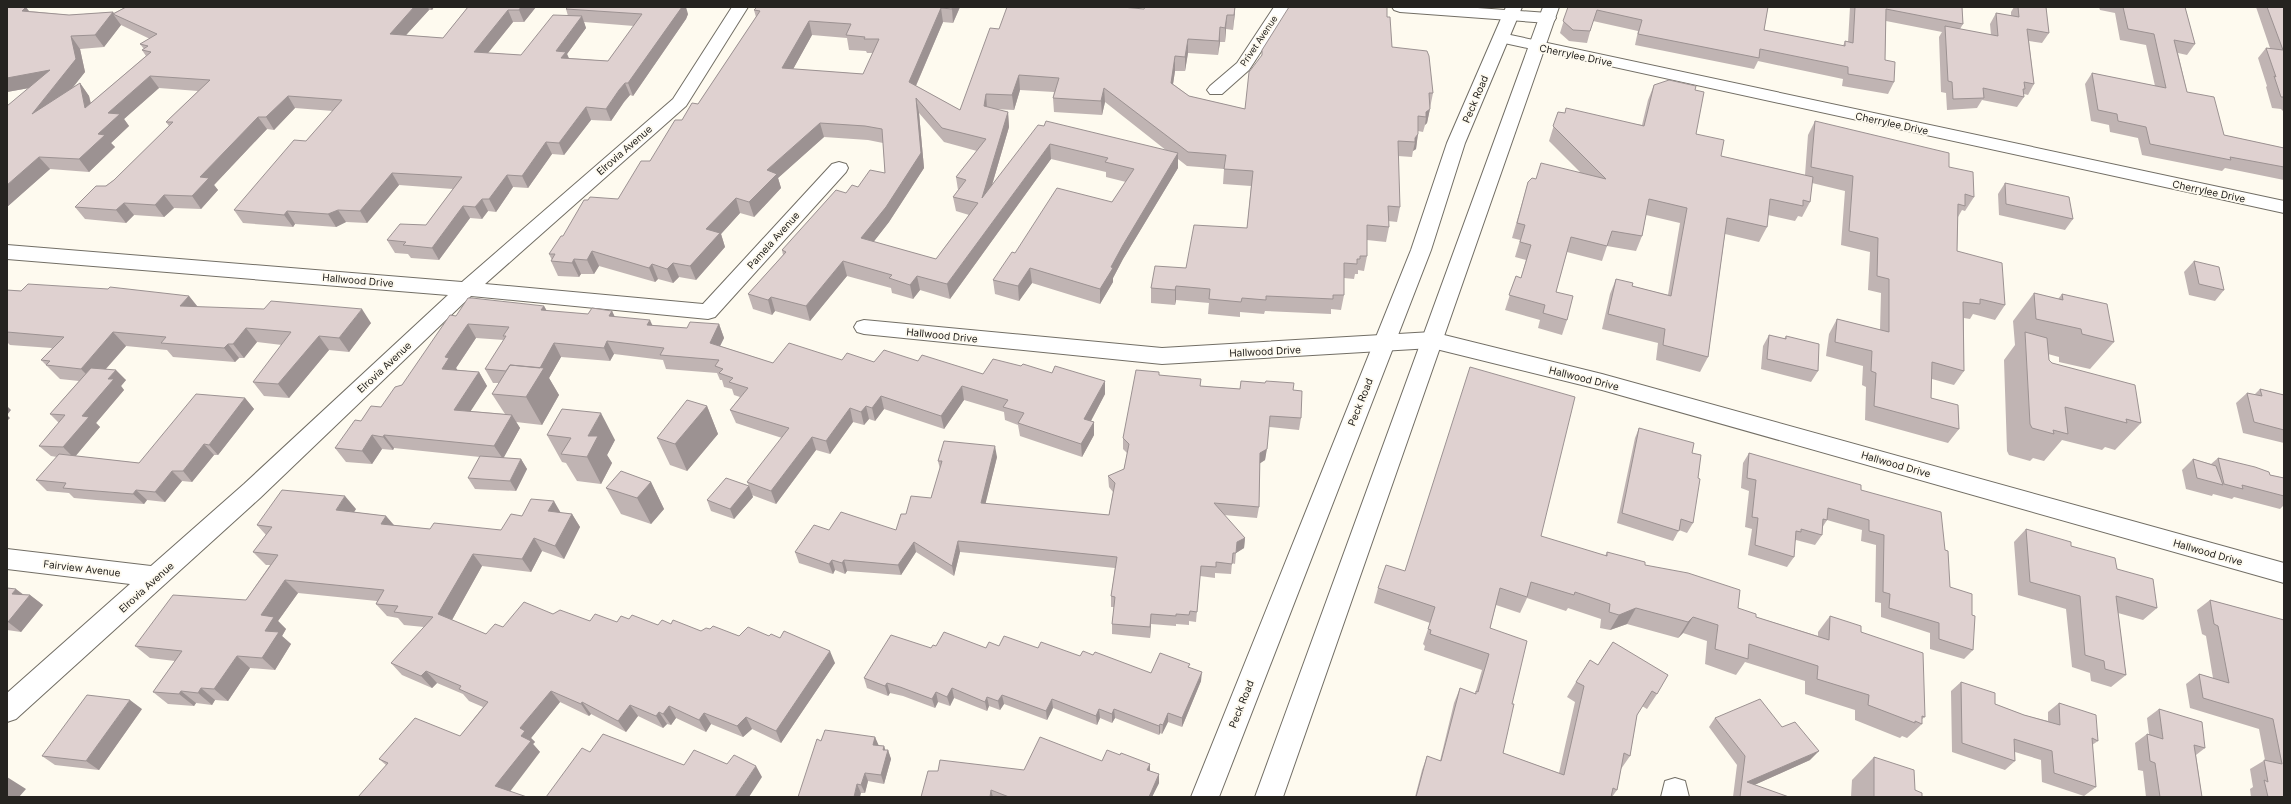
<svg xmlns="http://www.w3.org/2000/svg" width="2291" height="804" font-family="Inter,sans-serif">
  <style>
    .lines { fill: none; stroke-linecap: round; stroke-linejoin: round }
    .minor-casing { stroke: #726e65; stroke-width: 2 }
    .major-casing { stroke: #726e65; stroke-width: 2 }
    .minor { fill: #fff; fill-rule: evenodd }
    .major { fill: #fff; fill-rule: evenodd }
    .wall { fill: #c0b4b3; fill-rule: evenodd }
    .shaded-wall { fill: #9c9292 }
    .building { fill: #dfd1d0; stroke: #9c9292; fill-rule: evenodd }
    .labels { text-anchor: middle; stroke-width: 3.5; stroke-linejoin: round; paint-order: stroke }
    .far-street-label { font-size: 9px; fill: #252320; stroke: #fefaef }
    .street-label { font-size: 10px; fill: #252320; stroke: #fefaef }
  </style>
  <rect width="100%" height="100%" fill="#fefaef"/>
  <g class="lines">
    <defs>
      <path id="minor" d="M 732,7 L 748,7 L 686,106 L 485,284 L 703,304 L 832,164 L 839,162 L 846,164 L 848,168 L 846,172 L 715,317 L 708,319 L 471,296 L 260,498 L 16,719 L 7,722 L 7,693 L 130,584 L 7,569 L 7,549 L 151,566 L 244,484 L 448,295 L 7,259 L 7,245 L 462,282 L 673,99 Z
        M 1274,7 L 1290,7 L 1249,70 L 1222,94 L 1210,94 L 1207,90 L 1210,86 L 1237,63 Z
        M 1392,7 L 1464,7 L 1548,13 L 1554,15 L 1556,18 L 1554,21 L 1548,23 L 1400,12 L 1394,10 Z
        M 1501,33 L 2284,201 L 2284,213 L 1495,41 L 1493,38 L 1495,35 Z
        M 864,320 L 1162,348 L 1432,332 L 1602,374 L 2284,563 L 2284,583 L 1602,390 L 1432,348 L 1162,364 L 864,334 L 857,332 L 854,327 L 857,322 Z
        M 1675,778 L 1685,781 L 1689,797 L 1661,797 L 1665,781 Z"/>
      <path id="major" d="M 1506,7 L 1522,7 L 1465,143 L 1431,250 L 1219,797 L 1191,797 L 1411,250 L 1447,143 Z
        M 1543,7 L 1559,7 L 1283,797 L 1255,797 Z"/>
    </defs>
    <use href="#minor" class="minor-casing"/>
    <use href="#major" class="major-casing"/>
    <use href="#minor" class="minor"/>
    <use href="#major" class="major"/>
  </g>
  <path class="wall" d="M 7,7 L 29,11 L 69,15 L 113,12 L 114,13 L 126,7 L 434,7 L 432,10 L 429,10 L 406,35 L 443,38 L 468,7 L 536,7 L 524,22 L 513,22 L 488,53 L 521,55 L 568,16 L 566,9 L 688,14 L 686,19 L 633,96 L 630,95 L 624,102 L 611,121 L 591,120 L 564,155 L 552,154 L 528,188 L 513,187 L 496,212 L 488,211 L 482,219 L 470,218 L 439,260 L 411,258 L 408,254 L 395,253 L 387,240 L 426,225 L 453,189 L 399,185 L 367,223 L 346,222 L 336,227 L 295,224 L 293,227 L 243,223 L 234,210 L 306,141 L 333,111 L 295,108 L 274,130 L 267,129 L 214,185 L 218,190 L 201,209 L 174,208 L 164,217 L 134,215 L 126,223 L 85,219 L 75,207 L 114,180 L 169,126 L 166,122 L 198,91 L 159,88 L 124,119 L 129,126 L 111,143 L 115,147 L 89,172 L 50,169 L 7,207 L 29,88 L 7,92 ZM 584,22 L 634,26 L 608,61 L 569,58 L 567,54 L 586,28 ZM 121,25 L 150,39 L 140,44 L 144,49 L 142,50 L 146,56 L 91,103 L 89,96 L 80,83 L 71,89 L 85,72 L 80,49 L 104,47 Z
    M 960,7 L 953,23 L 943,22 L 916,86 L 960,110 L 999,29 L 1144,9 L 1235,12 L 1233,30 L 1226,29 L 1225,42 L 1220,42 L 1218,55 L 1188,53 L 1185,71 L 1175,71 L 1173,84 L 1189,96 L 1245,109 L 1387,17 L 1392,47 L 1433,93 L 1427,123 L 1425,125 L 1423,132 L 1418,131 L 1416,149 L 1413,151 L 1412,157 L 1398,156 L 1400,207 L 1397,222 L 1388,221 L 1389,227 L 1386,242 L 1367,240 L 1367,256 L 1364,271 L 1358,270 L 1358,274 L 1355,274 L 1354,279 L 1344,278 L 1344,295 L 1341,310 L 1331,309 L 1331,314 L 1265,311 L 1264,314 L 1240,312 L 1240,317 L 1208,314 L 1209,303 L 1176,300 L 1175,305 L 1151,303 L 1151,288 L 1186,268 L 1247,228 L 1251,186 L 1223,184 L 1224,169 L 1187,166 L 1178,159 L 1178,168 L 1123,259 L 1113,278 L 1113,282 L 1100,304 L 1032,283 L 1019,301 L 995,294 L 993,280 L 1015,253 L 1112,202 L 1126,182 L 1106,177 L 1106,172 L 1051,159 L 950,299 L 920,290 L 913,299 L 892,293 L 891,288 L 847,276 L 810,321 L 775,311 L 772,315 L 753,309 L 748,294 L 783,255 L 782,250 L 846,193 L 885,173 L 883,143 L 868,140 L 824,137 L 778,178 L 781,188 L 754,217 L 740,213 L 721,234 L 725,247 L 696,280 L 679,277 L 673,283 L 658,279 L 655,282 L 599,266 L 594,274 L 581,274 L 579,277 L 558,276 L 551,261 L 552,260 L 549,254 L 563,236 L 618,199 L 650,161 L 682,120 L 698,104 L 756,17 L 754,10 ZM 812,35 L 847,38 L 849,50 L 866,51 L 867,53 L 873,53 L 863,74 L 793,69 ZM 1020,90 L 1054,92 L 1053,98 L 1054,112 L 1102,115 L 1105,102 L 1167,151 L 1044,126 L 992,185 L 1009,127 L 1008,112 L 994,109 L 1014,110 ZM 919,113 L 944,142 L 977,151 L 956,177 L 958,190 L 953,197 L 956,211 L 969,215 L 936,259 L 873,242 L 889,222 L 924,168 Z
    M 1568,7 L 1768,7 L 1764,30 L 1843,46 L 1845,41 L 1848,42 L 1850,7 L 1962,7 L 1963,24 L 1960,29 L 1991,35 L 1990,24 L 1996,13 L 2011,16 L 2011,12 L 2014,7 L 2044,7 L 2049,33 L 2042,43 L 2029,41 L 2034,84 L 2028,95 L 2024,94 L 2024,97 L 2017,107 L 1982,100 L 1977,108 L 1947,110 L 1946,93 L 1941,92 L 1939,37 L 1942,32 L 1886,21 L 1885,60 L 1894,82 L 1888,94 L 1842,86 L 1843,79 L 1758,61 L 1754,69 L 1635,45 L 1638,31 L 1593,21 L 1587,43 L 1569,41 L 1560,33 Z
    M 2098,7 L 2185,7 L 2195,44 L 2187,55 L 2178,53 L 2187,92 L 2224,135 L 2284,148 L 2284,180 L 2225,168 L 2222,171 L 2142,155 L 2138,138 L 2110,132 L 2109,125 L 2091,121 L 2085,84 L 2092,73 L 2155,86 L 2146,45 L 2120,40 L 2115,13 L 2100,10 L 2099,7 Z
    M 2256,7 L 2284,7 L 2284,112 L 2281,109 L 2272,108 L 2266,87 L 2267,86 L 2258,58 L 2266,48 L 2270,48 Z
    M 1654,85 L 1695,90 L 1696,134 L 1721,156 L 1805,175 L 1808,135 L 1815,121 L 1949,167 L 1974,197 L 1965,211 L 1962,210 L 1958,217 L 1957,251 L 2005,305 L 1995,320 L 1973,314 L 1970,319 L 1964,318 L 1964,371 L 1954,385 L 1932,379 L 1931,398 L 1959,429 L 1948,443 L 1865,420 L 1866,387 L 1862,385 L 1863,366 L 1826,356 L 1829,334 L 1837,319 L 1880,330 L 1881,293 L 1868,290 L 1870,252 L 1841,245 L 1845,191 L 1812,183 L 1810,202 L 1802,217 L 1798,216 L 1795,221 L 1768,215 L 1767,227 L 1759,242 L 1725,234 L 1708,357 L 1700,372 L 1656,360 L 1658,343 L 1602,329 L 1610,294 L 1616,279 L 1632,286 L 1668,295 L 1680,223 L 1646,215 L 1642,236 L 1636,251 L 1607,246 L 1602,261 L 1567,252 L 1556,292 L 1567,320 L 1562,335 L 1538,328 L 1540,320 L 1505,310 L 1516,276 L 1521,278 L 1526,260 L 1515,257 L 1520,240 L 1512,238 L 1528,182 L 1536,179 L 1580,172 L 1549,141 L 1558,112 L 1642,125 L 1648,100 Z
    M 2005,183 L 2073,219 L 2065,230 L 1999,215 L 1998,194 Z
    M 2194,261 L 2224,290 L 2215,301 L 2189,295 L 2184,272 Z
    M 7,290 L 21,291 L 189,296 L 198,307 L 371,323 L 349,352 L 329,350 L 289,398 L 264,396 L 253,382 L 282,345 L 257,342 L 244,358 L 239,358 L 235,362 L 173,357 L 167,350 L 126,346 L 106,369 L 126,380 L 121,386 L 124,390 L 96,423 L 100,427 L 75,456 L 139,463 L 245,398 L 254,409 L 218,455 L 214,455 L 192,482 L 182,481 L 165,502 L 147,500 L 144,504 L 96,500 L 74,498 L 69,493 L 47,491 L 36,480 L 57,457 L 51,456 L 39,446 L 59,423 L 50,414 L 79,381 L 60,379 L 41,360 L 52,348 L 10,345 L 7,342 Z
    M 2034,293 L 2058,299 L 2062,294 L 2114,342 L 2090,369 L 2059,362 L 2059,357 L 2048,354 L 2049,360 L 2052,363 L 2141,423 L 2115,450 L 2105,447 L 2102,450 L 2062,440 L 2044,461 L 2033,458 L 2030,461 L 2009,455 L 2007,451 L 2004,360 L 2015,345 L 2013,321 Z
    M 544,306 L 547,311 L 588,314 L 612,311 L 615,317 L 653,325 L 687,328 L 719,324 L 724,338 L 720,346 L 773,363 L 842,360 L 874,362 L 918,361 L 983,374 L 1105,394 L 1091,421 L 1094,422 L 1094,435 L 1082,457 L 1020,436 L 1018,425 L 1005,420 L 1004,412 L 964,400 L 944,429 L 884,409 L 875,421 L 869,419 L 864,425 L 853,422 L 830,454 L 816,450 L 776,504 L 752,495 L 753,497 L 734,519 L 711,511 L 707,500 L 749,486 L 747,482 L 782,438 L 736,423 L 730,410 L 740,397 L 734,395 L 732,389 L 724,387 L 722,380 L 720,380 L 717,373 L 666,369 L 663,360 L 614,354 L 610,361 L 561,357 L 549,378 L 559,395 L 542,425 L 516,422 L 520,428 L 503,458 L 521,459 L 527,469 L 516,491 L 475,489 L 468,478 L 480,457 L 394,448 L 393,450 L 382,449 L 372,464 L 346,462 L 335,448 L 361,421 L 381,407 L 402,385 L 456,316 ZM 476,338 L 504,340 L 485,369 L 493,383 L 499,383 L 492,394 L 505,414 L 470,411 L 487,386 L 479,372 L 457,370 L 456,368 Z
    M 1769,335 L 1784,339 L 1786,336 L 1818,371 L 1811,382 L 1761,369 L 1763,346 Z
    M 1159,372 L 1159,375 L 1201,386 L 1240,389 L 1293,390 L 1301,418 L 1299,430 L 1269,427 L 1265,460 L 1260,463 L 1259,507 L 1257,518 L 1224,515 L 1245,538 L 1244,548 L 1236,553 L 1235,564 L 1232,563 L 1231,574 L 1215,573 L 1215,578 L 1200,576 L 1196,622 L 1189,621 L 1189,625 L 1176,624 L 1176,626 L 1151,624 L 1150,638 L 1112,634 L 1112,624 L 1114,607 L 1111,607 L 1111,596 L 1115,568 L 960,552 L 954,576 L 916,552 L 901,575 L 847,571 L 845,574 L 835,570 L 833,574 L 799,563 L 795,552 L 829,530 L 896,530 L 906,514 L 931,498 L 940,469 L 938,461 L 997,457 L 985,504 L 1109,515 L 1113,492 L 1109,487 L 1108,476 L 1124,469 L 1127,453 L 1123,449 L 1123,438 Z
    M 2260,389 L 2284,395 L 2284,443 L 2243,433 L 2236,403 L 2247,393 L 2254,395 Z
    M 707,406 L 718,434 L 687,471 L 670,465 L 657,438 Z
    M 1639,428 L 1692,453 L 1698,478 L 1693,523 L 1687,533 L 1679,530 L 1673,541 L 1617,523 L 1635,438 Z
    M 547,435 L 615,440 L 607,455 L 612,463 L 601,484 L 577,481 L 566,463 L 562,462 Z
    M 1749,453 L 1861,490 L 1945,550 L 1950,587 L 1973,650 L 1964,659 L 1930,649 L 1930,633 L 1881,617 L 1881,603 L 1875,602 L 1876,545 L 1861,541 L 1862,530 L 1827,520 L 1822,528 L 1822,535 L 1815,545 L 1796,540 L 1795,541 L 1794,557 L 1787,567 L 1748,555 L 1752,529 L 1745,527 L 1749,491 L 1741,488 L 1743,463 Z
    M 2218,458 L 2270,475 L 2284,478 L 2284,505 L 2280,509 L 2234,497 L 2232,499 L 2213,494 L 2212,496 L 2186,489 L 2182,470 L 2193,459 L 2211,464 Z
    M 651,482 L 664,509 L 651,524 L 621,514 L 606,488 Z
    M 356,509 L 354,512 L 386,516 L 394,525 L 430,529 L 501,530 L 522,516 L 560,513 L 572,514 L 580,527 L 564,559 L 542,551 L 531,572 L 482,566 L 452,620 L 486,634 L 503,627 L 553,614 L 590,621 L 617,622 L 629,619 L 658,625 L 671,624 L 701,631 L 710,629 L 739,636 L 835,663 L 781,743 L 752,729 L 743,737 L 711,724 L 706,732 L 676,718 L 671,725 L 667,724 L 663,728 L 638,716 L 626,732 L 591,714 L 589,716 L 560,702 L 531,738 L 535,742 L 533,744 L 540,752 L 386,765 L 379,759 L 460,736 L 483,707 L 469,701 L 463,694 L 437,683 L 432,688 L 402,675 L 391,663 L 424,627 L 404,625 L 398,618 L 387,616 L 376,604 L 377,601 L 298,593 L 278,621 L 286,629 L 282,636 L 291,644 L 275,670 L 250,668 L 228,701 L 215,700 L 212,705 L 196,703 L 194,706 L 168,704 L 153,692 L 175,661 L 150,658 L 135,646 L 246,600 L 270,565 L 266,565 L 253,552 L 266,535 L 257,525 Z
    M 2026,529 L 2071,546 L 2117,569 L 2157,608 L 2143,620 L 2118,613 L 2126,675 L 2111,687 L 2091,681 L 2090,673 L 2072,667 L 2066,609 L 2018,595 L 2014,542 Z
    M 1607,552 L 1645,565 L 1756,617 L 1818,636 L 1818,632 L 1830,616 L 1861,632 L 1925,717 L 1922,719 L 1922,724 L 1907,738 L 1902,736 L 1900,738 L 1855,720 L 1855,710 L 1805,694 L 1805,681 L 1745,662 L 1736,675 L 1705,664 L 1707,641 L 1683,633 L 1678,638 L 1627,624 L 1610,630 L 1600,628 L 1601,619 L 1568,608 L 1566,611 L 1527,598 L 1520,613 L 1496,605 L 1490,628 L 1512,704 L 1503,753 L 1559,773 L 1575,702 L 1567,697 L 1576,682 L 1598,665 L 1613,642 L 1657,694 L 1647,709 L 1642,706 L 1637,715 L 1630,756 L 1621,769 L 1617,790 L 1612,797 L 1415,797 L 1422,770 L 1427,756 L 1440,761 L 1454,703 L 1460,688 L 1475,694 L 1482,670 L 1424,650 L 1425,646 L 1423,644 L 1430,623 L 1374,603 L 1378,588 L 1405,571 L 1605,556 Z
    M 7,588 L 23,595 L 30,595 L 43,605 L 21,632 L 7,630 Z
    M 2210,600 L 2284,620 L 2284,797 L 2251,797 L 2250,789 L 2253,787 L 2250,769 L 2265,760 L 2259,729 L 2190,708 L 2186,684 L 2199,674 L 2213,678 L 2206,636 L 2202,634 L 2197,610 Z
    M 936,646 L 986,648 L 999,646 L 1038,648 L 1080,656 L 1093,655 L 1151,673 L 1189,667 L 1201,681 L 1182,727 L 1168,722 L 1162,734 L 1160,733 L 1159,735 L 1115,718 L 1112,723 L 1100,718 L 1097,725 L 1053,708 L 1047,720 L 1004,704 L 1000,710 L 989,706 L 987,711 L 954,698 L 950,706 L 938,702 L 935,708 L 903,696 L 890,693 L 888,696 L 867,688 L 864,678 Z
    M 1961,682 L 1995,704 L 2024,715 L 2048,721 L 2048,712 L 2059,703 L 2098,741 L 2092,745 L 2096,787 L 2084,796 L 2042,782 L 2041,760 L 2015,752 L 2015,761 L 2005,770 L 1952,752 L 1951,691 Z
    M 142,709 L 99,770 L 55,765 L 42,756 Z
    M 2159,709 L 2205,748 L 2196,755 L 2202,797 L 2146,797 L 2143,771 L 2138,770 L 2135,743 L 2147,734 L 2149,734 L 2147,718 Z
    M 1715,718 L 1782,727 L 1810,760 L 1754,785 L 1789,797 L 1733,797 L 1737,765 L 1709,727 Z
    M 875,737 L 878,746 L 884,746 L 885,750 L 888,750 L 891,759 L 884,784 L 868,781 L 865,793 L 861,793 L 821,741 Z
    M 1874,757 L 1915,790 L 1922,797 L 1851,797 L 1852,780 Z
    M 1102,761 L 1150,771 L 1159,774 L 1159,783 L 1152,797 L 921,797 L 938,771 L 1024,770 Z"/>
  <path class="shaded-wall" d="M 26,7 L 35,19 L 22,11 Z
    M 414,7 L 428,7 L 429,10 L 396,46 L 390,34 Z
    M 430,7 L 434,7 L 432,10 Z
    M 521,7 L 536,7 L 524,22 L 519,10 Z
    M 679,7 L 686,7 L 688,14 L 686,19 L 633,96 L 628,83 Z
    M 952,7 L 960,7 L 953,23 L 952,9 Z
    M 1235,7 L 1235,12 L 1233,30 L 1234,15 Z
    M 941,8 L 943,22 L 911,97 L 909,82 Z
    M 508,10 L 513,22 L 479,64 L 474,52 Z
    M 113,12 L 114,14 L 113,14 L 121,25 L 104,47 L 95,35 Z
    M 1227,15 L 1226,29 L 1225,42 L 1225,28 Z
    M 582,16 L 586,28 L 567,54 L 571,64 L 566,70 L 556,51 Z
    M 809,21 L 812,35 L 786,82 L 782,68 Z
    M 1220,27 L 1220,42 L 1218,55 Z
    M 71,36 L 80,49 L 85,72 L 42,127 L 32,114 L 57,83 L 7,92 L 7,78 Z
    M 1188,39 L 1188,53 L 1185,71 L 1185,57 Z
    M 1175,56 L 1175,71 L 1171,97 L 1171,83 Z
    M 1019,75 L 1020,90 L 1014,110 L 1012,95 Z
    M 150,76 L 159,88 L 124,119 L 129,126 L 111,143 L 115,147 L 89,172 L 79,159 L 98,134 L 108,113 Z
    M 80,83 L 89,96 L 94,120 L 85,108 Z
    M 625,83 L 630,95 L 624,102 L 611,121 L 606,109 L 619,90 Z
    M 1104,88 L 1105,102 L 1102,115 L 1101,101 Z
    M 986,94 L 987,108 L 984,106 Z
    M 288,96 L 295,108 L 274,130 L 266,117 Z
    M 916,98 L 919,113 L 924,168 L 889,222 L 865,253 L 861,238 Z
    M 586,107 L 591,120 L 564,155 L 559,143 Z
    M 1430,109 L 1427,123 L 1425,125 L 1426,117 L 1426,112 Z
    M 1008,112 L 1009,127 L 984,212 L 982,198 Z
    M 258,117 L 267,129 L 214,185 L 218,190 L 201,209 L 192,196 L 200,177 Z
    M 820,123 L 824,137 L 778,178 L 781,188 L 754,217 L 749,202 L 767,170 Z
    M 1418,134 L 1416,149 L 1413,151 L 1415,142 L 1415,138 Z
    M 546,142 L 552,154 L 528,188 L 522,176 Z
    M 1050,144 L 1051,159 L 950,299 L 947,284 Z
    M 1178,153 L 1178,168 L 1123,259 L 1113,278 L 1113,282 L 1100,304 L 1100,289 L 1111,267 L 1123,245 Z
    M 39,157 L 50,169 L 7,207 L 7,185 Z
    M 392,173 L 399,185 L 367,223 L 360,211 Z
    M 507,175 L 513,187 L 496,212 L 489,199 Z
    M 164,195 L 174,208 L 164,217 L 155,205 Z
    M 736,198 L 740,213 L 721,234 L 725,247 L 696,280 L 690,266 L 706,229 Z
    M 482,199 L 488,211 L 482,219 L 475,207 Z
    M 124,203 L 134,215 L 126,223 L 116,210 Z
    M 463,206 L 470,218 L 439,260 L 432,248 Z
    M 338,210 L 346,222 L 336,227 L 328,214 Z
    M 287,211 L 295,224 L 293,227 L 284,215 Z
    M 592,251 L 599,266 L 594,274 L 587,260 Z
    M 574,259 L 581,274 L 579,277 L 572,263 Z
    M 843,261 L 847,276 L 810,321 L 806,306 Z
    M 673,263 L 679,277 L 673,283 L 667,269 Z
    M 652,264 L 658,279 L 655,282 L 649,268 Z
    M 1030,268 L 1032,283 L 1019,301 L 1018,286 Z
    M 917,276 L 920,290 L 913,299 L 910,285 Z
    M 1176,286 L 1176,300 L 1175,305 L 1175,290 Z
    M 189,296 L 200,310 L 180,306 Z
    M 771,297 L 775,311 L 772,315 L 768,300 Z
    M 544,306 L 551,319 L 541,310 Z
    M 362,309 L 371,323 L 349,352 L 339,338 Z
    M 612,311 L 618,324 L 609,316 Z
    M 650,320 L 656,333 L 647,325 Z
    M 468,324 L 476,338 L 456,368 L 458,371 L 442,369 L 445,357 Z
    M 719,324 L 724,338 L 715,356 L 710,343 Z
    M 246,328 L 257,342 L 244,358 L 233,344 Z
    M 113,332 L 126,346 L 94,382 L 81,369 Z
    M 319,336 L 329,350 L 289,398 L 278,384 Z
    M 607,341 L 614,354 L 610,361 L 604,348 Z
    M 554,343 L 561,357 L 549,378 L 559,395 L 542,425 L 526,397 L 536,374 Z
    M 228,344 L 239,358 L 235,362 L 224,348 Z
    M 116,370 L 126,380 L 121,386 L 124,390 L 96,423 L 100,427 L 74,458 L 63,447 L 82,416 L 108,379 Z
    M 479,372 L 487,386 L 463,423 L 454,410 Z
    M 1105,381 L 1105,394 L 1085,432 L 1084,419 Z
    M 962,386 L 964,400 L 944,429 L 941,416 Z
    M 881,396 L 884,409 L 875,421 L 872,408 Z
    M 245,398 L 254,409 L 218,455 L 209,445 Z
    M 7,406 L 11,410 L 7,415 Z
    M 707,406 L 718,434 L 687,471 L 675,444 Z
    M 866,406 L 869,419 L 864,425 L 861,412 Z
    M 850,408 L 853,422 L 830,454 L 826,441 Z
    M 601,413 L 615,440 L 607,455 L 612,463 L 601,484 L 587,457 L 588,436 Z
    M 7,415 L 10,418 L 7,421 Z
    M 512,415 L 520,428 L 503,459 L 494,446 Z
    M 1094,422 L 1094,435 L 1082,457 L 1081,444 Z
    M 372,435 L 382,449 L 372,464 L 362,451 Z
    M 384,435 L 394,448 L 393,450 L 383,437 Z
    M 812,437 L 816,450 L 776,504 L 771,491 Z
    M 204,444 L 214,455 L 192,482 L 183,471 Z
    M 995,446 L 997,457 L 983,514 L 981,503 Z
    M 1267,449 L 1265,460 L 1259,464 L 1260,453 Z
    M 521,459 L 527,469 L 516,491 L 510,481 Z
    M 172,471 L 182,481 L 165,502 L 155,492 Z
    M 651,482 L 664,509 L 651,524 L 637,498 Z
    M 749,486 L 753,497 L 734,519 L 730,509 Z
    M 136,490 L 147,500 L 144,504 L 133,494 Z
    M 345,496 L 356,509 L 347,523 L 336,510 Z
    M 554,501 L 562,515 L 548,511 Z
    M 572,514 L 580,527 L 564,559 L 555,546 Z
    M 386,516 L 397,529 L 381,524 Z
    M 534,538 L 542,551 L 531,572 L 522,559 Z
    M 1245,538 L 1244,548 L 1236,553 L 1237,542 Z
    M 958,541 L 960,552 L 954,576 L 952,566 Z
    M 914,542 L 916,552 L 901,575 L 898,565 Z
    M 473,554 L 482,566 L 448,627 L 438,614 Z
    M 832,560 L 835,570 L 833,574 L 829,564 Z
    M 844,560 L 847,571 L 845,574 L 842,563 Z
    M 285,580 L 298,593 L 278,621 L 286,629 L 282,636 L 291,644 L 275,670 L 262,658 L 265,631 L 261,615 Z
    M 16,589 L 28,598 L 30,595 L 43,605 L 21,632 L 8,622 L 12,594 Z
    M 1636,608 L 1627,624 L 1610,630 L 1619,615 Z
    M 1151,614 L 1151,624 L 1150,638 L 1150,627 Z
    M 1693,617 L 1683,633 L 1678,638 L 1688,622 Z
    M 830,651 L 835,663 L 781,743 L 776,731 Z
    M 237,656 L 250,668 L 228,701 L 214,689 Z
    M 426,671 L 437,683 L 432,688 L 421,676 Z
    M 1202,672 L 1201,681 L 1182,727 L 1182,718 Z
    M 887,683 L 890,693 L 888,696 L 885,686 Z
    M 201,688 L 215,700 L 212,705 L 198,693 Z
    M 952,688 L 954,698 L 950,706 L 947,697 Z
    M 181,691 L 196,703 L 194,706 L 179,694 Z
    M 551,691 L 560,702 L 531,738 L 535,742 L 533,744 L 540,752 L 506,797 L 495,786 L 521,736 L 520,728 Z
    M 936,692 L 938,702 L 935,708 L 932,699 Z
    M 1002,695 L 1004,704 L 1000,710 L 998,701 Z
    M 987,697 L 989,706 L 987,711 L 985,702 Z
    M 1052,699 L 1053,708 L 1047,720 L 1046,711 Z
    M 130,700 L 142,709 L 99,770 L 86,761 Z
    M 582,702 L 591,714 L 589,716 L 581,704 Z
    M 630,705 L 638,716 L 626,732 L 618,721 Z
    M 669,706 L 676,718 L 671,725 L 663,714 Z
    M 1099,709 L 1100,718 L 1097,725 L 1096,716 Z
    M 1114,709 L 1115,718 L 1112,723 L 1112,714 Z
    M 659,712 L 667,724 L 663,728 L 656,716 Z
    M 704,713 L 711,724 L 706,732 L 699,720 Z
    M 1168,713 L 1168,722 L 1162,734 L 1163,725 Z
    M 746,717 L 752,729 L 743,737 L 737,726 Z
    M 1160,724 L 1160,733 L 1159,735 L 1159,726 Z
    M 875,737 L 879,746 L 873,745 Z
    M 884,746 L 887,755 L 888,750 L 891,759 L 884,784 L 881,775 L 883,750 Z
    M 1819,751 L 1810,760 L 1741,791 L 1747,782 Z
    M 1150,764 L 1150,773 L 1147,770 Z
    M 756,766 L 762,777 L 749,797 L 735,797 Z
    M 865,773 L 868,781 L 865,793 L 861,785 Z
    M 1159,774 L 1159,783 L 1152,797 L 1149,797 Z
    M 7,777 L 26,789 L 19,797 L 7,797 Z
    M 857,784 L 861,793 L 860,797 L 854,797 Z
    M 991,790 L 993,797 L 990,797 Z"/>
  <path class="building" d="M 7,7 L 26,7 L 22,11 L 69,15 L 113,12 L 95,35 L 71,36 L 76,59 L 32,114 L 80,83 L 85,108 L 151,52 L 142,50 L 148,46 L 140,44 L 157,34 L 113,14 L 126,7 L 414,7 L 390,34 L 443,38 L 468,7 L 521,7 L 519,10 L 508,10 L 474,52 L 521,55 L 553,15 L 582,16 L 556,51 L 566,52 L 561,58 L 608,61 L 642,14 L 566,9 L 568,7 L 682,7 L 628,83 L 625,83 L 619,90 L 606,109 L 586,107 L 559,143 L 546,142 L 522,176 L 507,175 L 489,199 L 482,199 L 475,207 L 463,206 L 432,248 L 403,245 L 406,242 L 387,240 L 400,224 L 426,225 L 462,177 L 392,173 L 360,211 L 338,210 L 328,214 L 287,211 L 284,215 L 234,210 L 294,140 L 306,141 L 342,100 L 288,96 L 266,117 L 258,117 L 200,177 L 209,178 L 192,196 L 164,195 L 155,205 L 124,203 L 116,210 L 75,207 L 96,186 L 106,186 L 114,180 L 173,122 L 166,122 L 210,80 L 150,76 L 108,113 L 120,114 L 98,134 L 105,135 L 79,159 L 39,157 L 7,185 L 7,106 L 50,70 L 7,78 Z
    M 757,7 L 952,7 L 952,9 L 941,8 L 909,82 L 960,110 L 990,28 L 999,29 L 1007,7 L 1122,7 L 1144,9 L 1145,7 L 1235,7 L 1234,15 L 1227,15 L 1225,28 L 1220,27 L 1219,41 L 1188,39 L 1185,57 L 1175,56 L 1171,83 L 1189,96 L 1245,109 L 1249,72 L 1262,55 L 1262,50 L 1289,7 L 1387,7 L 1387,17 L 1390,17 L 1392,47 L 1427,51 L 1429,56 L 1433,93 L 1429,93 L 1430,109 L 1426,112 L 1426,117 L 1418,116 L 1418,134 L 1415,138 L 1415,142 L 1398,141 L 1400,207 L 1388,206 L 1389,227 L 1367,225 L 1367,256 L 1360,256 L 1360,259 L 1357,259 L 1357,264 L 1344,263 L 1344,295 L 1333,295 L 1333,299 L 1266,296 L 1266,300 L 1242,298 L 1241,302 L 1209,299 L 1210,289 L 1176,286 L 1175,290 L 1151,288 L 1155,266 L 1186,268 L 1194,225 L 1247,228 L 1253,171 L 1224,169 L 1226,155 L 1188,152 L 1104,88 L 1101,101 L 1053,98 L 1059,78 L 1019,75 L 1012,95 L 986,94 L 984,106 L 1008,112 L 982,198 L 1038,125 L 1044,126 L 1046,121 L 1178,153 L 1123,245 L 1111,267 L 1113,268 L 1100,289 L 1030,268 L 1018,286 L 993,280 L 1012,252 L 1015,253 L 1057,188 L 1112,202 L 1134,169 L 1105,162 L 1108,158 L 1050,144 L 947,284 L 917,276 L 910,285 L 889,278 L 892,275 L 843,261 L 806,306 L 771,297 L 768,300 L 748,294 L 786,252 L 782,250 L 836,190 L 846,193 L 852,185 L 858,187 L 870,170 L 885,173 L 882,129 L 865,126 L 820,123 L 767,170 L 777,174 L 749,202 L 736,198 L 706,229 L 720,233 L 690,266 L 673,263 L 667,269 L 652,264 L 649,268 L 592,251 L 587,260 L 574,259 L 572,263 L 551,261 L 555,254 L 549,254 L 561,236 L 563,236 L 584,200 L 588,200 L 590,197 L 618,199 L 641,161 L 650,161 L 675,120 L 682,120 L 692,103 L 698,104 L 760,11 L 754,10 ZM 809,21 L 851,24 L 846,35 L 865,37 L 864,39 L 879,39 L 863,74 L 782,68 ZM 916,98 L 942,128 L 986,139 L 956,177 L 966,180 L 953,197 L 978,203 L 936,259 L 861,238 L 886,207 L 921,153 Z
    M 1568,7 L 1768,7 L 1764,30 L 1845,46 L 1845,41 L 1853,43 L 1855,7 L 1962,7 L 1963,24 L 1886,9 L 1885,60 L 1895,62 L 1894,82 L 1848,74 L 1848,67 L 1760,49 L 1759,58 L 1638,34 L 1642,20 L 1597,10 L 1590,31 L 1573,30 L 1563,21 Z
    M 2018,7 L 2046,7 L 2049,33 L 2027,29 L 2034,84 L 2024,82 L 2025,89 L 2023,89 L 2024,97 L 1983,88 L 1984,98 L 1953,99 L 1952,82 L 1948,81 L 1945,26 L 1998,36 L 1996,13 L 2019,17 Z
    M 2123,7 L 2185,7 L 2195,44 L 2174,40 L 2187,92 L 2214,97 L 2224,135 L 2284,148 L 2284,167 L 2230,157 L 2231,160 L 2150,144 L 2146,127 L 2118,121 L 2117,114 L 2098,110 L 2092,73 L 2166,88 L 2154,34 L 2128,29 Z
    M 2267,7 L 2284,7 L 2284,97 L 2281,97 L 2274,76 L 2276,77 L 2266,48 L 2283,50 Z
    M 1669,80 L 1696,86 L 1695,90 L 1704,92 L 1696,134 L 1724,140 L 1721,156 L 1813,177 L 1810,202 L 1803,200 L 1803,206 L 1770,199 L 1767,227 L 1727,218 L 1708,357 L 1663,345 L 1665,329 L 1608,314 L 1616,279 L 1633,283 L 1632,286 L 1671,296 L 1687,208 L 1649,199 L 1642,236 L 1612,231 L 1607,246 L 1571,237 L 1556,292 L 1573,296 L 1567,320 L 1543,313 L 1545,305 L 1509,295 L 1516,276 L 1521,278 L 1531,245 L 1520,242 L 1525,225 L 1517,223 L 1528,182 L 1532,178 L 1536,179 L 1541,163 L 1606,179 L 1553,126 L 1558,112 L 1565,113 L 1566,108 L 1644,126 L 1654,85 Z
    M 1815,121 L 1949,153 L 1949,167 L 1973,172 L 1974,197 L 1965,194 L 1965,206 L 1958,204 L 1957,251 L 2002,263 L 2005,305 L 1980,299 L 1980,304 L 1963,302 L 1964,371 L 1932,362 L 1931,398 L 1958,405 L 1959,429 L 1874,406 L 1876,373 L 1871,371 L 1872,351 L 1835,342 L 1837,319 L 1889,332 L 1889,279 L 1877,276 L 1878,238 L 1849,231 L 1853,176 L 1811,167 Z
    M 2005,183 L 2069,197 L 2073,219 L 2006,204 Z
    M 2194,261 L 2219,267 L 2224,290 L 2199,284 Z
    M 28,284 L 108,289 L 110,287 L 189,296 L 180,306 L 264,309 L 271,301 L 362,309 L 339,338 L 319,336 L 278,384 L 253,382 L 291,332 L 246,328 L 233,344 L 228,344 L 224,348 L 161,343 L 166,337 L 113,332 L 81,369 L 46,365 L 50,361 L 41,360 L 64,337 L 7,332 L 7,290 L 21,291 Z
    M 2034,293 L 2063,300 L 2062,294 L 2107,304 L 2114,342 L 2082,334 L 2081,329 L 2036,319 Z
    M 468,298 L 472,298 L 544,306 L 541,310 L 588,314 L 592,308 L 612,311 L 609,316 L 650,320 L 647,325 L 687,328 L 690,322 L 719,324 L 710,343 L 773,363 L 789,343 L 842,360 L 847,353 L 874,362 L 884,350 L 918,361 L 922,355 L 983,374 L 993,359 L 1021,366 L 1023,364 L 1052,373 L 1055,366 L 1105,381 L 1084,419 L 1094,422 L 1081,444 L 1018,423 L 1024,413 L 1003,407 L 1008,400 L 962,386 L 941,416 L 881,396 L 872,408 L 866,406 L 861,412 L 850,408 L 826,441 L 812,437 L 771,491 L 747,482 L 789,428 L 730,410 L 748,388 L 729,382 L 733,378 L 719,373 L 723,369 L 715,366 L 719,360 L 660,355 L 664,348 L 607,341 L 604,348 L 554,343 L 540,368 L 510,365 L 506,371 L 485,369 L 506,336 L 503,336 L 509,327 L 468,324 L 445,357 L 449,358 L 442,369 L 479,372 L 454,410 L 512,415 L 494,446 L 384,435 L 383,437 L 372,435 L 362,451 L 335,448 L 355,420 L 361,421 L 371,406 L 381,407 L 395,387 L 402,385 L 450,315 L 456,316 Z
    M 2025,332 L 2047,338 L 2049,360 L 2052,363 L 2135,385 L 2141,423 L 2126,419 L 2127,423 L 2065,407 L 2068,434 L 2053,430 L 2054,434 L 2032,428 L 2030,424 Z
    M 1769,335 L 1786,339 L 1786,336 L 1819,344 L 1818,371 L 1767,359 Z
    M 510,365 L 544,368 L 526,397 L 492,394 Z
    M 1470,367 L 1575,397 L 1541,536 L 1607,556 L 1607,552 L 1645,562 L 1645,565 L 1688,573 L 1740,590 L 1738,608 L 1756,614 L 1756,617 L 1829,640 L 1830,616 L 1861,626 L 1861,632 L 1923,653 L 1925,717 L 1922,716 L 1922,724 L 1915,721 L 1915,723 L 1868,705 L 1869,695 L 1817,679 L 1818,666 L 1749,644 L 1748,659 L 1715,649 L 1718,625 L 1693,617 L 1688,622 L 1636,608 L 1619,615 L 1609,612 L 1610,604 L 1575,592 L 1574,595 L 1531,582 L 1527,597 L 1500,588 L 1490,628 L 1527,641 L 1512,704 L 1514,704 L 1503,753 L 1564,775 L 1584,686 L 1576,682 L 1590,660 L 1598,665 L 1613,642 L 1668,675 L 1657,694 L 1652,691 L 1637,715 L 1630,756 L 1624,753 L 1617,790 L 1613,788 L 1611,797 L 1416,797 L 1427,756 L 1441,761 L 1460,688 L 1476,694 L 1476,691 L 1478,692 L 1489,654 L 1430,634 L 1431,630 L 1428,629 L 1435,607 L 1378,588 L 1386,565 L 1405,571 Z
    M 91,368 L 116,370 L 108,379 L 114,379 L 82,416 L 89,417 L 63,447 L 39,446 L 65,415 L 50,414 Z
    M 1136,370 L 1159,372 L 1159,375 L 1201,379 L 1200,386 L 1240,389 L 1241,381 L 1265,383 L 1266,381 L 1294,383 L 1293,390 L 1302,391 L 1301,418 L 1270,416 L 1267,449 L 1260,453 L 1259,507 L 1214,503 L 1245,538 L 1237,542 L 1236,553 L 1233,553 L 1232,564 L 1216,562 L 1216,567 L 1201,566 L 1197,612 L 1190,611 L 1189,615 L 1176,614 L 1176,616 L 1151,614 L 1150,627 L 1112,624 L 1115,597 L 1111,596 L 1117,557 L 958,541 L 952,566 L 914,542 L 898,565 L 844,560 L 842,563 L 832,560 L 829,564 L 795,552 L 814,525 L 829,530 L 841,512 L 896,530 L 901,514 L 906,514 L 911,496 L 931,498 L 942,461 L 938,461 L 944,441 L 995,446 L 981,503 L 1109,515 L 1115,483 L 1108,476 L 1124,469 L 1129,444 L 1123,438 Z
    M 2260,389 L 2284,395 L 2284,430 L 2254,422 L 2247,393 L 2262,396 Z
    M 196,394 L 245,398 L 209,445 L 204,444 L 183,471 L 172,471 L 155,492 L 136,490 L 133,494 L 84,490 L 63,488 L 66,483 L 36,480 L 59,454 L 139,463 Z
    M 687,400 L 707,406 L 675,444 L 657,438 Z
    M 562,409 L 601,413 L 588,436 L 598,436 L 587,457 L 561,454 L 571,438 L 547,435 Z
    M 1639,428 L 1694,443 L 1692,453 L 1701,455 L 1698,478 L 1700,479 L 1693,523 L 1681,519 L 1679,531 L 1622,513 Z
    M 1749,453 L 1861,485 L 1861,490 L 1941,512 L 1945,550 L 1948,551 L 1950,587 L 1972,594 L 1972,615 L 1975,616 L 1973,650 L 1939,639 L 1939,623 L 1889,608 L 1890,594 L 1883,592 L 1884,535 L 1869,531 L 1869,520 L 1828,508 L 1827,520 L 1823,519 L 1822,535 L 1801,529 L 1801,532 L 1796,531 L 1794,557 L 1755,545 L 1758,518 L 1752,517 L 1756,480 L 1747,478 Z
    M 480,456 L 521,459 L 510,481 L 468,478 Z
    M 2218,458 L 2255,467 L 2269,472 L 2270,475 L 2284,478 L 2284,496 L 2242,485 L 2243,489 L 2224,484 Z
    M 2193,459 L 2216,466 L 2223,485 L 2197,478 Z
    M 621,471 L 651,482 L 637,498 L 606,488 Z
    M 726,478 L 749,486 L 730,509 L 707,500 Z
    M 282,490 L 345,496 L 336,510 L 386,516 L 381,524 L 430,529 L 434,523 L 501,530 L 511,514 L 522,516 L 531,499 L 554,501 L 548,511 L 572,514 L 555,546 L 534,538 L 522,559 L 473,554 L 438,614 L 486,634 L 495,624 L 503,627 L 524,602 L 553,614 L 560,610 L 590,621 L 595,614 L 617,622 L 621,616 L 629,619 L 632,615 L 658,625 L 662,620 L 671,624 L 673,620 L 701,631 L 706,628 L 710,629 L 713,626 L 739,636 L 748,627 L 769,636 L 771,634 L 780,638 L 784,631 L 830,651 L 776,731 L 746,717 L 737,726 L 704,713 L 699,720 L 669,706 L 663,714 L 659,712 L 656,716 L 630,705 L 618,721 L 582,702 L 581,704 L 551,691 L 520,728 L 525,731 L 521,736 L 531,741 L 495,786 L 527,797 L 358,797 L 388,763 L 379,759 L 415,718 L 460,736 L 488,702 L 459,689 L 461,686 L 426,671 L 421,676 L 391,663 L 433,617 L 394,612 L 398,606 L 376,604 L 384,590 L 285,580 L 261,615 L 274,617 L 265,631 L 279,632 L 262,658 L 237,656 L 214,689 L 201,688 L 198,693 L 181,691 L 179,694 L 153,692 L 182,651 L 135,646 L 173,595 L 246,600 L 278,555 L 253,552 L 272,527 L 257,525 Z
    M 2026,529 L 2071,542 L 2071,546 L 2115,558 L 2117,569 L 2153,579 L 2157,608 L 2116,596 L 2126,675 L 2105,669 L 2104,661 L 2085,655 L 2080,596 L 2030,582 Z
    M 7,588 L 16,589 L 12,594 L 30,595 L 8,622 L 7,622 Z
    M 2210,600 L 2284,620 L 2284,797 L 2268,797 L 2264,780 L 2268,782 L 2264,760 L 2282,764 L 2273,719 L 2203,698 L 2199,674 L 2229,683 L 2218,626 L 2214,624 Z
    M 944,632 L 986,648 L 989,642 L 999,646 L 1004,636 L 1038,648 L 1041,642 L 1080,656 L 1083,651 L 1093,655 L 1095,652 L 1151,673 L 1160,653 L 1190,664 L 1188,667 L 1202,672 L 1182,718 L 1168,713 L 1163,725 L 1160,724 L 1159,726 L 1114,709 L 1112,714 L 1099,709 L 1096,716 L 1052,699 L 1046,711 L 1002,695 L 998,701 L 987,697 L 985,702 L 952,688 L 947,697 L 936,692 L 932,699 L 900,687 L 887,683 L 885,686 L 864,678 L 891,635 L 931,648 L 933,645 L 936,646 Z
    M 1961,682 L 1995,693 L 1995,704 L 2024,715 L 2060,725 L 2059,703 L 2096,715 L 2098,741 L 2092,738 L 2096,787 L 2054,773 L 2052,751 L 2014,739 L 2015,761 L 1962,743 Z
    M 87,695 L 130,700 L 86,761 L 42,756 Z
    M 1760,699 L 1782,727 L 1795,722 L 1819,751 L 1747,782 L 1789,797 L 1740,797 L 1745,756 L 1715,718 Z
    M 2159,709 L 2202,722 L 2205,748 L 2194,745 L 2202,797 L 2160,797 L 2155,763 L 2150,761 L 2147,734 L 2163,739 Z
    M 825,730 L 875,737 L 873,745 L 884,746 L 883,750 L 888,750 L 881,775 L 865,773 L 861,785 L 857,784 L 854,797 L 798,797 L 817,739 L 821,741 Z
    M 603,734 L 684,765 L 694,750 L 727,764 L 734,755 L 756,766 L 735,797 L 546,797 L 582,748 L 590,752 Z
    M 1040,737 L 1102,761 L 1107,750 L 1120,755 L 1121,753 L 1150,764 L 1147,770 L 1159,774 L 1149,797 L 1009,797 L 991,790 L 990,797 L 921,797 L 928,771 L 938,771 L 940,760 L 1024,770 Z
    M 1874,757 L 1914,770 L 1915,790 L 1922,793 L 1922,797 L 1874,797 Z"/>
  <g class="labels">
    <g class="far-street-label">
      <text transform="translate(1259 41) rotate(-56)" y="3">Privet Avenue</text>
    </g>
    <g class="street-label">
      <text transform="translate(1576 55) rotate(12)" y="4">Cherrylee Drive</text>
      <text transform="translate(1475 99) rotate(-67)" y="4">Peck Road</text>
      <text transform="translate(1892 123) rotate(12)" y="4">Cherrylee Drive</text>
      <text transform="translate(624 150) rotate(-41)" y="4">Elrovia Avenue</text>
      <text transform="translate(2209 191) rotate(12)" y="4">Cherrylee Drive</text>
      <text transform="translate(773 240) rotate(-48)" y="4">Pamela Avenue</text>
      <text transform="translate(358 280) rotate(5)" y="4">Hallwood Drive</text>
      <text transform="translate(942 335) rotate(6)" y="4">Hallwood Drive</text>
      <text transform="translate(1265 351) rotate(-3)" y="4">Hallwood Drive</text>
      <text transform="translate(384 367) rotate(-43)" y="4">Elrovia Avenue</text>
      <text transform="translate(1584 378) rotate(14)" y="4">Hallwood Drive</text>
      <text transform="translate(1360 402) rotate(-68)" y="4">Peck Road</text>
      <text transform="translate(1896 464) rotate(16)" y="4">Hallwood Drive</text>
      <text transform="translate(2208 552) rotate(16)" y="4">Hallwood Drive</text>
      <text transform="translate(82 568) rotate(7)" y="4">Fairview Avenue</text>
      <text transform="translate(146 587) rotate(-42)" y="4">Elrovia Avenue</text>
      <text transform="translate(1241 704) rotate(-68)" y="4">Peck Road</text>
    </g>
  </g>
  <rect width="2291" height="804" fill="none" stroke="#252320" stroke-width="16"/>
</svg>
